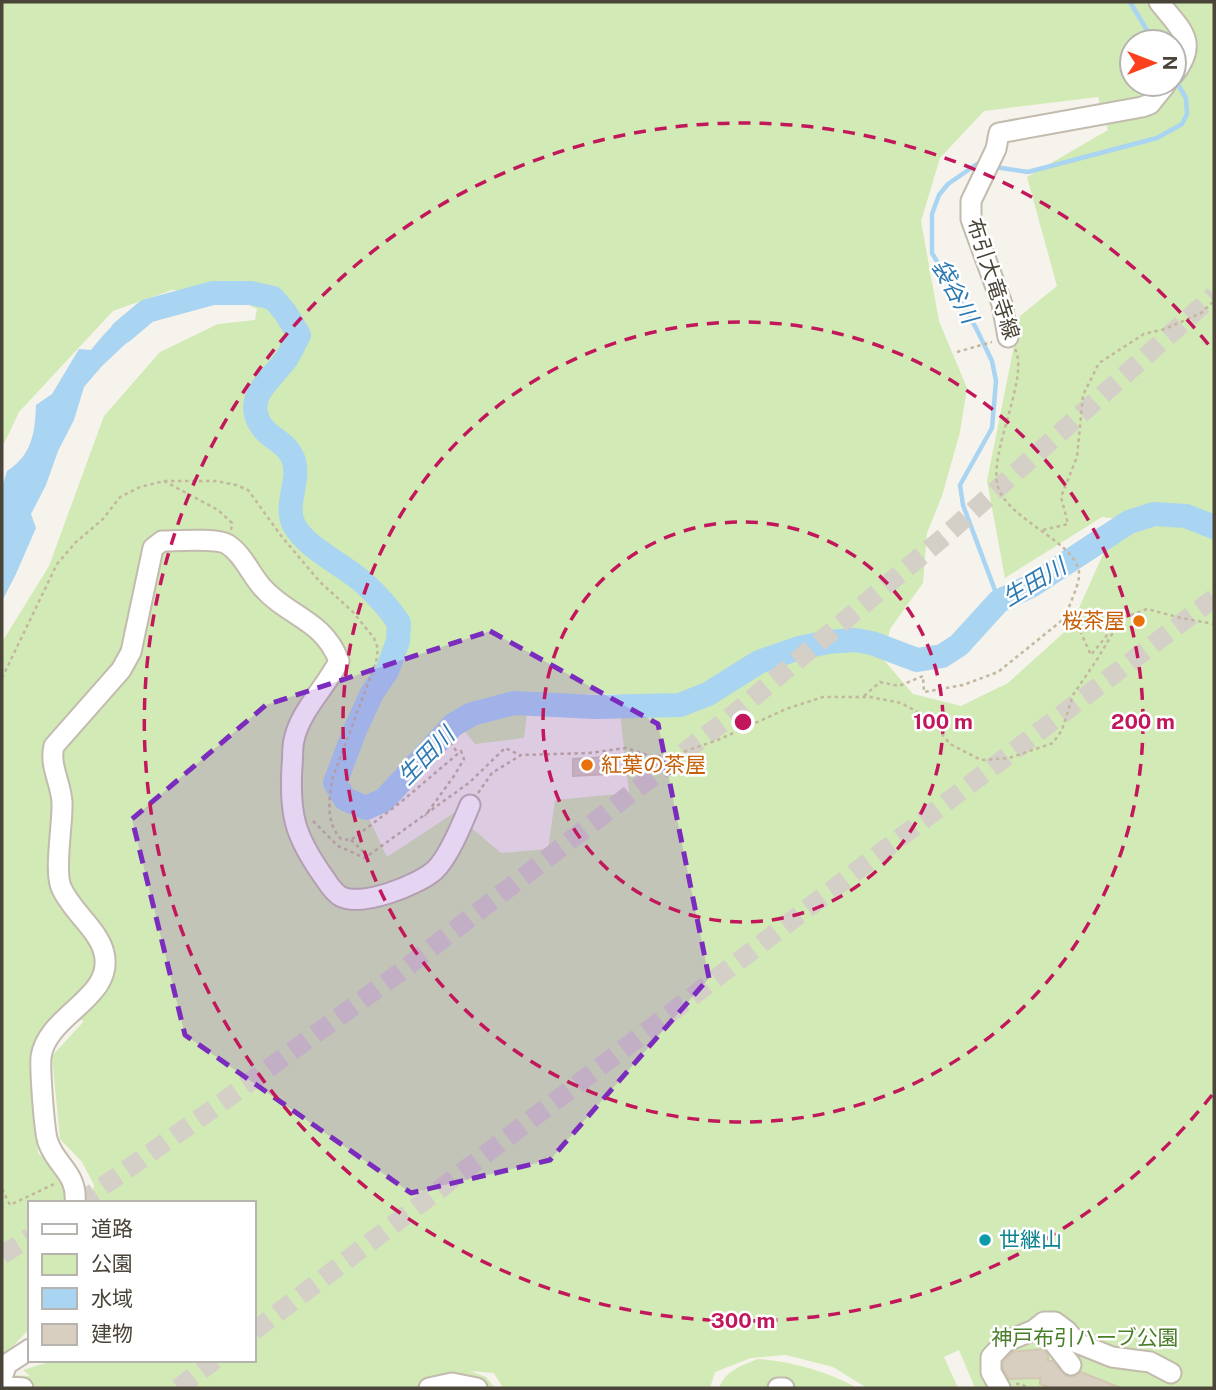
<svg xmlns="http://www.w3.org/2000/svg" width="1216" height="1390" font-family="'Public Sans','Noto Sans JP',sans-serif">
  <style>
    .green { fill: #d2eab5; fill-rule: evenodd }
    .water { fill: #a9d4f2 }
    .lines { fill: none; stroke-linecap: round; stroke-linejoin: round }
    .stream { stroke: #a9d4f2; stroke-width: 4.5 }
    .river { stroke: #a9d4f2; stroke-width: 24 }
    .building { fill: #d8cfc1; stroke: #d3c7b4; stroke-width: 2 }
    .minor-tunnel { stroke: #d4d0c8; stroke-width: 19; stroke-dasharray: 19 10; stroke-linecap: butt }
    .minor-casing { stroke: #c2bbae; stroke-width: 23 }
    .path { stroke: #c4b79f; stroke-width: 2.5; stroke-dasharray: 3.5 3.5; stroke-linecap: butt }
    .minor { stroke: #fff; stroke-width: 19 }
    .marked { fill: #7b2cbf; fill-opacity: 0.2; stroke: #7b2cbf; stroke-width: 5; stroke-dasharray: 14 9; stroke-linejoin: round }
    .ring { fill: none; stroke: #c2185b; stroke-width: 3.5; stroke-dasharray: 12 9 }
    .food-dot { fill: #e8710a; stroke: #fff; stroke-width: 2.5 }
    .culture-dot { fill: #0f9aa8; stroke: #fff; stroke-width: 2.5 }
    .labels { text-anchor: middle; stroke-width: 5; stroke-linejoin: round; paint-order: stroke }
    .street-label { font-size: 21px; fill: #4b4439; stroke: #fff }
    .food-label { font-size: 21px; fill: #c56008; stroke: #fff; text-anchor: end }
    .culture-label { font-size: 21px; fill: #0d838f; stroke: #fff; text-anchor: start }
    .park-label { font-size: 21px; fill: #4a7f2a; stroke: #fff }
    .water-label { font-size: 23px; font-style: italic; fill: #2e7ab2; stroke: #fff }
    .centre { fill: #c2185b; stroke: #fff; stroke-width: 3.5 }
    .ring-label { font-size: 21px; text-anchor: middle; font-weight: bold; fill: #c2185b; stroke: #fff; stroke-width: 5; stroke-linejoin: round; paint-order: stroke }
  </style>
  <rect width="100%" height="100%" fill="#f6f3ec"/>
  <path class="green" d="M 2,2 L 1214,2 L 1214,1388 L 975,1388 L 959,1350 L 944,1357 L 958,1388 L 867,1388 L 833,1367 L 786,1355 L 751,1358 L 715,1372 L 710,1388 L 503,1388 L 494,1373 L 470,1371 L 486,1377 L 495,1388 L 6,1388 L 11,1375 L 30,1376 L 23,1370 L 55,1360 L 254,1360 L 254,1203 L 91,1203 L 94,1185 L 82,1162 L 60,1139 L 52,1056 L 84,1021 L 63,1014 L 40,1037 L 31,1056 L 38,1153 L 56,1169 L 67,1186 L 63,1203 L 30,1203 L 30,1328 L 2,1358 L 2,642 L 49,566 L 104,416 L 160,352 L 218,324 L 255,320 L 257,309 L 226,294 L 172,290 L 113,311 L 19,412 L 2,448 ZM 1132,42 L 1174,42 L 1174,84 L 1132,84 ZM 1098,97 L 1108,130 L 1027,177 L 1057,286 L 1020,316 L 987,481 L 1005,578 L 1102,517 L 1144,522 L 1104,552 L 1071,626 L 1008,683 L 961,706 L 913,694 L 883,659 L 890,629 L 923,583 L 927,533 L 942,496 L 960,432 L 967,388 L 939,321 L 921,221 L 940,158 L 984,111 ZM 618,694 L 629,793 L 555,800 L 548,849 L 501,853 L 454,813 L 387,857 L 365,810 L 411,762 L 457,722 L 475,744 L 524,738 L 529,695 Z
    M 758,1359 C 793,1362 826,1371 857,1388 L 719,1388 C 725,1371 742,1365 758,1359 Z"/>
  <path class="water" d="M 147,311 L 140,330 L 101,367 L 84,387 L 74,420 L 58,451 L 46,485 L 31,514 L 36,528 L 15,576 L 2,601 L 2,488 L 7,471 C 32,455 35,433 36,405 L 52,394 L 79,349 L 91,350 C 108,330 119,313 147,311 Z"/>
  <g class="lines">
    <path class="stream" d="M 1130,2 L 1154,42
      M 983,165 L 977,164 L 948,184 L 939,195 L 932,214 L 932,253 L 976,328 L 992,361 L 996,381 L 992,428 L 960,485 L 963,505 L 999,601
      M 995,167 L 1028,172 L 1157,138 L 1182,124 L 1187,114 L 1186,98 L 1174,78"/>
    <path class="river" d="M 122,332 L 147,311 L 213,293 L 251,293 L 273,298 L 285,312 L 299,335 C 294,344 290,355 283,363 C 269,381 246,397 259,422 C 266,437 285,441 292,456 C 303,479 283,503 294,525 C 306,548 344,565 364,583 C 377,595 389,608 399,623 L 398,641 L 387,671 L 372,693 L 355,730 L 335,783 L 345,799 L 366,808 L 384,800 L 453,725 L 472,714 L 514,703 L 595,707 L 680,705 L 708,694 L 759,662 L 799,648 L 828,642 L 855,640 L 872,643 L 917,660 L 942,656 L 959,645 L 999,601 L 1031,586 L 1129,522 L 1154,514 L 1186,516 L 1214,527"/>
  </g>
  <path class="building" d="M 608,757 L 609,774 L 573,776 L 573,759 Z
    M 1043,1349 L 1048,1355 L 1048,1361 L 1053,1361 L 1066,1376 L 1073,1377 L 1081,1372 L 1121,1388 L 1053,1388 L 1040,1384 L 1040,1378 L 1009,1379 L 1003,1369 L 1003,1362 L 1012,1352 Z"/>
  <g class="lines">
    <path class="minor-tunnel" d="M 79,1203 L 217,1106 L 399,973 L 735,713 L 946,535 L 1214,295
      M 2,1255 L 30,1237
      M 254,1331 L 1214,598
      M 178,1388 L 215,1360"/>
    <defs>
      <path id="minor" d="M 1159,2 C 1180,29 1200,41 1174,74
        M 1008,337 L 1002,304 L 971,219 L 971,201 L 996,149 L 999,133 L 1142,107 L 1150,104 L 1166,84
        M 75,1203 C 78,1173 56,1166 48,1142 C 44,1131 40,1069 41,1057 C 47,1014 115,998 104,953 C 99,930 71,911 61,887 C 54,870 63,823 62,802 C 61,783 49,765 54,746 L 121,670 L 131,652 L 153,548 L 162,541 C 176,541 216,538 227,544 C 242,553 250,573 262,587 C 288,617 323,619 339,661 C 326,687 300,711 294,740 C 292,748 293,758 292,766 C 289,815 295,836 323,876 C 328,883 333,892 340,896 C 360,908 419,885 435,870 C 449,857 463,822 470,805
        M 1034,1330 L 1051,1339 L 1071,1365
        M 2,1377 L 7,1364 L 30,1349
        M 2,1386 L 23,1388
        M 429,1388 L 452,1383 L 477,1388
        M 778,1388 L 784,1388
        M 1000,1388 L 991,1372 L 991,1357 L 1005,1342 L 1034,1330 L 1044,1322 L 1055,1322 L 1067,1331 L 1077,1343 L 1112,1357 L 1150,1362 L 1171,1373"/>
    </defs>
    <use href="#minor" class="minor-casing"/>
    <path class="path" d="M 1015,349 C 1030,377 988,452 998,487 C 1009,522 1083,544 1079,577 C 1077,590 1069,605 1065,618 L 1080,631 L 1091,655 L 1120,619 L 1147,609 L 1181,618 L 1214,624
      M 957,352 L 992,342
      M 164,481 L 218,510 L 232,523 L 231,530
      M 1043,530 L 1068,524 L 1061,497 L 1077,457 L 1083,395 L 1099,363 L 1144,334 L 1165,329 L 1201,313 L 1214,301
      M 2,678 L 57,564 L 76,542 L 103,519 L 120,497 L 140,487 L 164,481 L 216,481 L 236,485 L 248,490 L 282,537 L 320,582 L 352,611 L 374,638 L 378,649 L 376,662 L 333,777 C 329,798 325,822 341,839 L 351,840 L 401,802 L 461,751 L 464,759 L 454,776 L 425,816
      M 864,696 L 880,682 L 899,686 L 923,676 L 924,692 L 963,685 L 998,672 L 1065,618
      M 439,725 L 439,728 L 458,753
      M 478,793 L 492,773 L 521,755 L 589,753 L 626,748 L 650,756 L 671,756 L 718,740 L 786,709 L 823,697 L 870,697 L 901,703 L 929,718 L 950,744 L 981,760 L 1009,758 L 1053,743 L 1062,730 L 1073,695 L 1098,658 L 1112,634 L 1111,629
      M 313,821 L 338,846 L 365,858 L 470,782 L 505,748 L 520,755
      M 351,840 L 368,856
      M 2,1189 L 10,1205 L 54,1184
      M 1016,1384 L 1022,1384 L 1027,1388"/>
    <use href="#minor" class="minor"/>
  </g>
  <path class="marked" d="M 490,631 L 658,724 L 709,978 L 550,1160 L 411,1193 L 185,1035 L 132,819 L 266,705 Z"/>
  <g class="ring">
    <circle cx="743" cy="722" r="200"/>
    <circle cx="743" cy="722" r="400"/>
    <path d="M1212 1095A599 599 0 1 1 1212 349"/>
  </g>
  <g class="food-dot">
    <circle cx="1139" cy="621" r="7"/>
    <circle cx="587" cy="765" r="7"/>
  </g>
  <circle class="culture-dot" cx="985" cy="1240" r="7"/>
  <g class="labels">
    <g class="street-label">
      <text transform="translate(993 279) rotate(72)" y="7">布引大竜寺線</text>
    </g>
    <g class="food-label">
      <text x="1125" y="628">桜茶屋</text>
      <text x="601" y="772" text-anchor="start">紅葉の茶屋</text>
    </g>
    <g class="culture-label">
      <text x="999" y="1247">世継山</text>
    </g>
    <g class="park-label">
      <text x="1085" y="1345">神戸布引ハーブ公園</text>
    </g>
    <g class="water-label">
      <text transform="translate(955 291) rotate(61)" y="8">袋谷川</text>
      <text transform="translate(1034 582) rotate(-31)" y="8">生田川</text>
      <text transform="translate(426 756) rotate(-46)" y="8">生田川</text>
    </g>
  </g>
  <circle cx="743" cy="722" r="10" class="centre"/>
  <g class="ring-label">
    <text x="943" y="729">100 m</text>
    <text x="1143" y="729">200 m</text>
    <text x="743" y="1328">300 m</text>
  </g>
  <rect width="1216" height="1390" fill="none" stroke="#4b4439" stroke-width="7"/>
  <rect x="28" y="1201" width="228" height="161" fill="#ffffff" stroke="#b7b4b0" stroke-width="2"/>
  <rect x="42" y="1224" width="35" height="10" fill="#ffffff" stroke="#b7b4b0" stroke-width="2"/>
  <text x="91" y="1236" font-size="21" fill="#4b4439">道路</text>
  <rect x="42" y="1254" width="35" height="21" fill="#d2eab5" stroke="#b7b4b0" stroke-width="2"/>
  <text x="91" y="1271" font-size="21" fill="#4b4439">公園</text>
  <rect x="42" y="1288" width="35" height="21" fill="#a9d4f2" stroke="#b7b4b0" stroke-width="2"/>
  <text x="91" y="1306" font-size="21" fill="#4b4439">水域</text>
  <rect x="42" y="1324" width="35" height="21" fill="#d8cfc1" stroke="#b7b4b0" stroke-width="2"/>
  <text x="91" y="1341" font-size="21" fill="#4b4439">建物</text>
  <g transform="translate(1153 63) rotate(90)"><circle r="33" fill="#ffffff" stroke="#b7b4b0" stroke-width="2"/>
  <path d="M0-5L12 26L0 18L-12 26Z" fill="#fc3f1d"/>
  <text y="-10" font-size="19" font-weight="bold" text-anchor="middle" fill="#4b4439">N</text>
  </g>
</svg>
